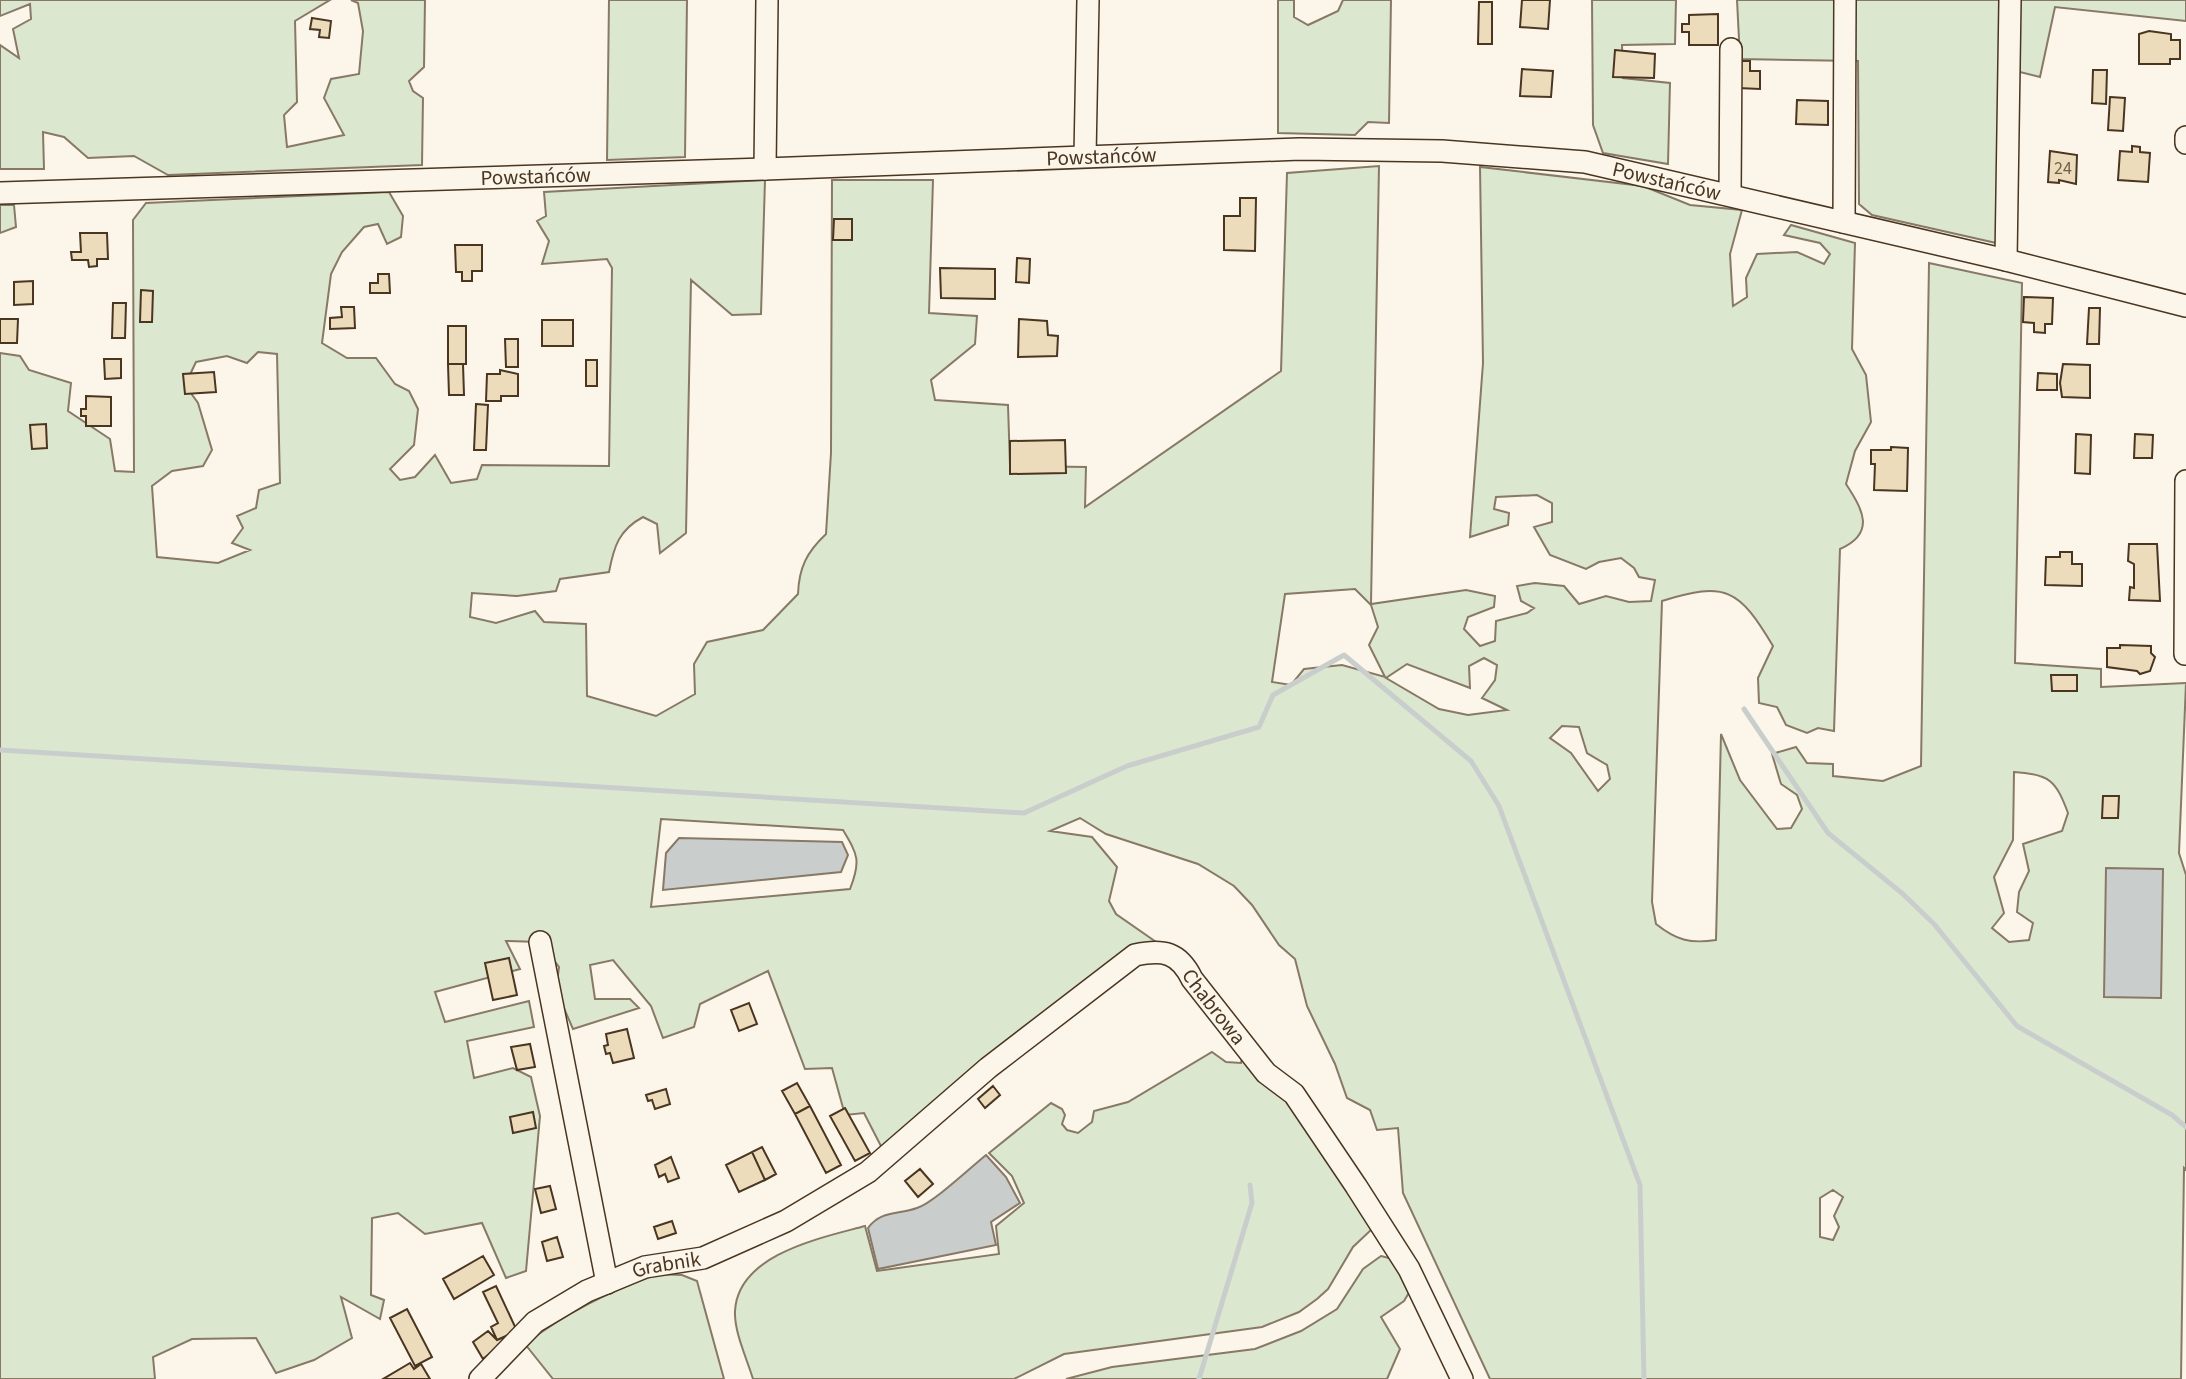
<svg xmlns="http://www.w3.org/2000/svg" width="2186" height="1379" font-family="'Source Sans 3',sans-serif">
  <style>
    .green { fill: #dce7d0; stroke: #887966; stroke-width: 2; fill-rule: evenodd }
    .water { fill: #c9cecd; stroke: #887966; stroke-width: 2 }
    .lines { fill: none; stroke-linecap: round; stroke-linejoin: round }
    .stream { stroke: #c9cecd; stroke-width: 5 }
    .building { fill: #ecdcbc; stroke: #4a3520; stroke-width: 2 }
    .minor-casing { stroke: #4a3520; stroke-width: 24 }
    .minor { stroke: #fbf6e9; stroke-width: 21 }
    .labels { text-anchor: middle; stroke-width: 5; stroke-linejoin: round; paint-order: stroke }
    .number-label { font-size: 18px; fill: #725f47 }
    .street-label { font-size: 21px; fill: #4a3520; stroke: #fbf6e9 }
  </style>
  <rect width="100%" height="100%" fill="#fbf6e9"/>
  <path class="green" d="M 0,0 L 330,0 L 295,21 L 297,102 L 284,115 L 287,147 L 344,135 L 324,98 L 331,79 L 359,74 L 363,31 L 358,3 L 351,0 L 425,0 L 424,67 L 409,81 L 413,91 L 423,98 L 422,165 L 168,175 L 134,156 L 88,158 L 64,137 L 43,132 L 44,169 L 0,169 L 0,45 L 19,58 L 13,29 L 31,19 L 30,4 L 0,16 Z
    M 609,0 L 687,0 L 685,157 L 607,160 Z
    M 1278,0 L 1294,0 L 1294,17 L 1308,25 L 1338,11 L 1343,0 L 1391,0 L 1389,123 L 1368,122 L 1355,135 L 1278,133 Z
    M 1592,0 L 1676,0 L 1675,44 L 1622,45 L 1623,78 L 1670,83 L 1668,164 L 1603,153 L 1593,125 Z
    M 1737,0 L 2186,0 L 2186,21 L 2055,7 L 2040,77 L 2016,71 L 2005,245 L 1872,215 L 1859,204 L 1858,61 L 1740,59 Z
    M 1379,166 L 1371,604 L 1466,590 L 1495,596 L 1494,607 L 1468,617 L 1464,629 L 1480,646 L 1495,641 L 1496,621 L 1527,613 L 1534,608 L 1521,601 L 1517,586 L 1535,583 L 1564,586 L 1579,604 L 1606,596 L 1629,602 L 1651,601 L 1655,580 L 1639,577 L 1634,568 L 1621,558 L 1599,562 L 1586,569 L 1550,555 L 1534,527 L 1552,522 L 1552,503 L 1537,495 L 1496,497 L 1494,509 L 1509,513 L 1508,525 L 1470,537 L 1483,363 L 1480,167 L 1643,186 L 1690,205 L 1742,210 L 1730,254 L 1733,306 L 1747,297 L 1746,278 L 1757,254 L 1797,252 L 1824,264 L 1830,254 L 1820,243 L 1784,235 L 1791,225 L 1855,243 L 1852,349 L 1866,375 L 1871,422 L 1855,451 L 1846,484 C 1863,510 1876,533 1840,549 L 1834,731 L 1818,728 L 1807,733 L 1786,725 L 1777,707 L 1759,703 L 1758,678 L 1773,646 C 1739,589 1726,581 1662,601 L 1652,902 L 1656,924 C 1676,940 1690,944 1716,940 L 1721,734 L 1740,780 L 1777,829 L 1791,828 L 1802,809 L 1797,795 L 1781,784 L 1772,754 L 1796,747 L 1807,763 L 1833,764 L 1833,776 L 1883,781 L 1921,766 L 1929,263 L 2022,283 L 2015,663 L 2101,669 L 2101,687 L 2186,683 L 2179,853 L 2186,875 L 2186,1170 L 2184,1168 L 2181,1379 L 1490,1379 L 1403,1193 L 1398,1128 L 1377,1130 L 1370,1110 L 1347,1098 L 1335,1064 L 1307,1006 L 1295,959 L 1279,945 L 1252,905 L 1234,886 L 1198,864 L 1106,834 L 1080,818 L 1050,831 L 1092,837 L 1117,867 L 1109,901 L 1116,914 L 1159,944 L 883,1150 L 864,1113 L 845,1115 L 832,1068 L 805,1069 L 768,971 L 700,1004 L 694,1027 L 663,1038 L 651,1006 L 613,960 L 590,965 L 595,999 L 630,999 L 639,1008 L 573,1029 L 556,990 L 559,967 L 540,942 L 506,941 L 520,969 L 435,992 L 445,1022 L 529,1001 L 534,1027 L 467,1041 L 474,1078 L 513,1068 L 531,1077 L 540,1116 L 526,1271 L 506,1278 L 482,1223 L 425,1234 L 398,1213 L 372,1218 L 371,1295 L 384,1300 L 380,1319 L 341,1297 L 352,1338 L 314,1360 L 276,1373 L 256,1338 L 192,1339 L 153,1357 L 155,1379 L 0,1379 L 0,353 L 20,356 L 29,370 L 71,383 L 68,411 L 110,439 L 115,471 L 134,472 L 133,220 L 146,203 L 389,192 L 403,216 L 401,237 L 387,244 L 378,224 L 364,227 L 342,252 L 331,274 L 322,343 L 347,358 L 376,358 L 395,384 L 409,391 L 418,409 L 414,445 L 390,469 L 400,480 L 415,477 L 435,455 L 451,483 L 477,479 L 482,465 L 609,466 L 612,268 L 607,259 L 542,264 L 549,241 L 537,221 L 546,216 L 544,192 L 765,180 L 761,314 L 732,315 L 691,280 L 686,533 L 660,553 L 657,524 L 643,517 C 619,530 614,546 609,572 L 560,579 L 556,591 L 517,596 L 472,593 L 470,617 L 496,623 L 535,611 L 544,622 L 586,624 L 587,696 L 656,716 L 695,694 L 694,664 L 707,642 L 763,630 L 798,594 C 799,567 807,552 826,534 L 831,453 L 832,180 L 933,180 L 929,313 L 977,316 L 975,344 L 931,380 L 935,400 L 1008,405 L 1010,466 L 1086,467 L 1085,507 L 1281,371 L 1287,173 ZM 258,352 L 277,354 L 280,483 L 259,490 L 256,508 L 237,516 L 243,528 L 232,543 L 250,550 L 218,563 L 157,557 L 152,486 L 172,471 L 203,466 L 212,450 L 198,403 L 185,385 L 196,362 L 227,356 L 247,363 ZM 1355,589 L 1371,605 L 1378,627 L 1369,645 L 1385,677 L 1342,665 L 1304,669 L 1291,685 L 1272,682 L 1285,594 ZM 1484,658 L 1497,665 L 1495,680 L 1482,698 L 1507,710 L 1468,715 L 1439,709 L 1386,678 L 1407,664 L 1470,688 L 1469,666 ZM 1562,726 L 1579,727 L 1587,753 L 1607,765 L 1610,779 L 1598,791 L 1571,753 L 1550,738 ZM 2014,772 C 2050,774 2056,781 2068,813 L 2062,831 L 2023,844 L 2029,871 L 2019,892 L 2017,912 L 2033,923 L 2029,940 L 2009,942 L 1992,928 L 2004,913 L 1994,877 L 2013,840 ZM 661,819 L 843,830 C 858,855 861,861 850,889 L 651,907 ZM 1833,1190 L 1843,1197 L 1834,1216 L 1839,1227 L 1833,1240 L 1820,1237 L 1820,1198 Z
    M 0,205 L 14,205 L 16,227 L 0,233 Z
    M 1212,1052 L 1226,1062 L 1241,1063 L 1243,1053 L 1289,1100 L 1369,1219 L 1371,1230 L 1353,1247 L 1328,1289 L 1317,1299 L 1299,1312 L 1262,1327 L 1064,1354 L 1014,1379 L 753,1379 C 747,1359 734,1332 735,1311 C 738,1254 821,1238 865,1226 L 877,1271 L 999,1254 L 996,1226 L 1024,1203 L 1012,1176 L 989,1153 L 1051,1103 L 1062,1109 L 1065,1115 L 1062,1124 L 1067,1130 L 1078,1133 L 1092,1122 L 1094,1111 L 1128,1102 Z
    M 1381,1256 L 1393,1259 L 1410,1291 L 1404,1301 L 1381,1317 L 1400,1349 L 1387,1379 L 1066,1379 L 1112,1367 L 1255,1349 L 1301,1331 L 1337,1309 L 1363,1269 Z
    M 657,1274 L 682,1275 L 697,1281 L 724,1379 L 553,1379 L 525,1344 C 568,1311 607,1293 657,1274 Z"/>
  <path class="water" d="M 679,838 L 842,842 L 848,855 L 841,872 L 663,890 L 666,853 Z
    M 2106,868 L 2163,869 L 2161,998 L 2104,997 Z
    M 986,1155 L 1006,1177 L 1020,1203 L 991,1222 L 996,1245 L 878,1269 L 868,1228 C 881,1210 898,1215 917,1208 C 933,1203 970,1168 986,1155 Z"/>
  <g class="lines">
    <path class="stream" d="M 1744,709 L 1828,833 L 1903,894 L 1934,924 L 2017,1026 L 2172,1115 L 2186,1127
      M 0,750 L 1024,813 L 1127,766 L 1259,727 L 1273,695 L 1344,655 L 1471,761 L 1499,806 L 1640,1185 L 1644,1379
      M 1199,1379 L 1252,1203 L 1250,1185"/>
  </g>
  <path class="building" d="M 1522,0 L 1550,0 L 1548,29 L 1520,27 Z
    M 1479,2 L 1492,2 L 1492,44 L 1478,44 Z
    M 1718,14 L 1718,45 L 1689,45 L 1689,32 L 1682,32 L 1682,24 L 1689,24 L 1689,15 Z
    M 312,18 L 331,21 L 329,38 L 319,37 L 320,30 L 310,29 Z
    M 2149,31 L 2171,34 L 2171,40 L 2180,40 L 2180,59 L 2170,59 L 2170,64 L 2139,64 L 2139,34 Z
    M 1615,50 L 1655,54 L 1654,78 L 1613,77 Z
    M 1738,61 L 1750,61 L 1750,71 L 1760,71 L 1760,89 L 1738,88 Z
    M 1522,69 L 1553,71 L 1551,97 L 1520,96 Z
    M 2093,70 L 2107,70 L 2106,104 L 2092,103 Z
    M 2110,97 L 2125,98 L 2123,131 L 2108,130 Z
    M 1797,100 L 1828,101 L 1828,125 L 1796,124 Z
    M 2132,146 L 2140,147 L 2140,152 L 2150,153 L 2148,182 L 2118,180 L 2120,151 L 2132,152 Z
    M 2050,151 L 2077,155 L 2076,184 L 2059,180 L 2059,183 L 2048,182 Z
    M 1240,198 L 1256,198 L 1255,251 L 1224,250 L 1224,216 L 1240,216 Z
    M 834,219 L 852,219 L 852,240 L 833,240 Z
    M 80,233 L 107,233 L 108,259 L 97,259 L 97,266 L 89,267 L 88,260 L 72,260 L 71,252 L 81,252 Z
    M 455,245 L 482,245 L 482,271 L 472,271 L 472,281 L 462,281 L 462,272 L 456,272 Z
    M 1017,258 L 1030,259 L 1029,283 L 1016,282 Z
    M 940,268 L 995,269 L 995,299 L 941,298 Z
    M 378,274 L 389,274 L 390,293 L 370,293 L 370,283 L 378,283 Z
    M 33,281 L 33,304 L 14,305 L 14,282 Z
    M 141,290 L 153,291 L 152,322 L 140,322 Z
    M 2024,297 L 2053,298 L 2052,324 L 2045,324 L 2045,333 L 2034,332 L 2034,323 L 2023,322 Z
    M 113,303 L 126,303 L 125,338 L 112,338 Z
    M 341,307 L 354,307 L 355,328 L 330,329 L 330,318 L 342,317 Z
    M 2089,308 L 2100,308 L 2099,344 L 2087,344 Z
    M 0,319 L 18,319 L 17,343 L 0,343 Z
    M 1019,319 L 1047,321 L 1048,335 L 1058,336 L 1057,356 L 1018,357 Z
    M 542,320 L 573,320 L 573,346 L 542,346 Z
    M 448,326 L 466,326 L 466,364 L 448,364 Z
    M 505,339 L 518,339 L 518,367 L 506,367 Z
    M 104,359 L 121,359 L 121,378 L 105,379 Z
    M 586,360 L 597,360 L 597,386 L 586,386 Z
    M 448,364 L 463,364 L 464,395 L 449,395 Z
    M 2063,364 L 2090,365 L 2090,398 L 2062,397 L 2060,383 Z
    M 500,370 L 518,374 L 518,396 L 501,396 L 501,401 L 486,401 L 487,374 L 500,374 Z
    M 214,372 L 216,392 L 185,394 L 183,374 Z
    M 2038,373 L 2057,374 L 2057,390 L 2037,390 Z
    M 86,396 L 111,397 L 111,426 L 86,426 L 86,416 L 81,416 L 81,409 L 86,409 Z
    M 476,404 L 488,405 L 486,450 L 474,450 Z
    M 46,424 L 47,448 L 32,449 L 30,425 Z
    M 2076,434 L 2091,435 L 2090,474 L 2075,473 Z
    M 2135,434 L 2153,435 L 2152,458 L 2134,458 Z
    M 1065,440 L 1066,473 L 1010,474 L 1010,441 Z
    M 1891,447 L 1908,448 L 1907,491 L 1874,490 L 1875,464 L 1871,464 L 1871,450 L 1891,450 Z
    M 2129,544 L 2157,544 L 2160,601 L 2129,600 L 2130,587 L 2134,588 L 2134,564 L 2128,561 Z
    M 2060,552 L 2072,552 L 2072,564 L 2082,564 L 2082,586 L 2045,585 L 2046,557 L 2060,557 Z
    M 2120,645 L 2151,646 L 2151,653 L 2155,657 L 2150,671 L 2140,674 L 2137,671 L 2107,667 L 2107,648 L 2120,648 Z
    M 2051,675 L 2077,675 L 2077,691 L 2052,691 Z
    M 2103,796 L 2119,796 L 2118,818 L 2102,818 Z
    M 509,958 L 517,995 L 493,1000 L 485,963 Z
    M 749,1003 L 757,1024 L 739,1031 L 731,1010 Z
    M 627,1029 L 634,1058 L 613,1063 L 610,1053 L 606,1054 L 604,1046 L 608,1045 L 606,1034 Z
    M 530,1044 L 535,1067 L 517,1070 L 511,1047 Z
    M 797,1083 L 810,1106 L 795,1114 L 782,1091 Z
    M 993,1086 L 1000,1095 L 985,1108 L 978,1099 Z
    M 666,1089 L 670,1104 L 655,1109 L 652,1100 L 648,1101 L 646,1095 Z
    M 810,1106 L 841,1165 L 826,1173 L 795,1114 Z
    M 845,1108 L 870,1153 L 855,1161 L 830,1116 Z
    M 533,1112 L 536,1128 L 513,1133 L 510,1117 Z
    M 762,1147 L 776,1174 L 765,1180 L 752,1152 Z
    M 752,1152 L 765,1180 L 739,1192 L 726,1165 Z
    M 671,1157 L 679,1178 L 668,1182 L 665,1174 L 659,1177 L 655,1165 Z
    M 920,1169 L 933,1184 L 918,1197 L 905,1181 Z
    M 550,1186 L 556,1209 L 541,1213 L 535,1189 Z
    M 672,1221 L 676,1233 L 658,1239 L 654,1227 Z
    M 557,1237 L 563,1257 L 547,1261 L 542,1242 Z
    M 483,1256 L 494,1275 L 454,1299 L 443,1279 Z
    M 496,1286 L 517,1331 L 497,1340 L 491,1327 L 498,1323 L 483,1292 Z
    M 407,1309 L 432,1357 L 415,1366 L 390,1318 Z
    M 488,1331 L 497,1340 L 502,1338 L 505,1341 L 483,1359 L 473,1342 Z
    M 410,1363 L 414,1369 L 421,1364 L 430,1379 L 383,1379 Z"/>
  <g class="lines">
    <defs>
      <g id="minor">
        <path d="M 2186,137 L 2186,143"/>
        <path d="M 1085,156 L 1088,0"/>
        <path d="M 765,169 L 767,0"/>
        <path id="s1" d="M 0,193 L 765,169 L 1300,149 L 1442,151 L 1585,162 L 2006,260 L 2186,306"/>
        <path d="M 1730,194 L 1731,49"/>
        <path d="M 1844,222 L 1845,0"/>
        <path d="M 2006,260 L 2010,0"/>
        <path d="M 2185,654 L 2186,481"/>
        <path d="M 540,942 L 607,1283"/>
        <path id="s2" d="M 480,1379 L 535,1322 L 587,1291 L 645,1267 L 703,1258 L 786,1221 L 868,1172 L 988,1068 L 1135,955 C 1163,949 1179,952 1192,979 L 1266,1073 L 1294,1094 L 1356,1186 L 1409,1269 L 1462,1379"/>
      </g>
    </defs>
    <use href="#minor" class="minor-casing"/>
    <use href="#minor" class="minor"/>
  </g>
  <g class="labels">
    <g class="number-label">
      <text x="2063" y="174">24</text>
    </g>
    <g class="street-label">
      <text dy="7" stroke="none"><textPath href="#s1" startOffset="1102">Powstańców</textPath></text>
      <text dy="7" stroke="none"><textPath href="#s1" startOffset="536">Powstańców</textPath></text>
      <text dy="7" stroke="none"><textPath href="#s1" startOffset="1670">Powstańców</textPath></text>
      <text dy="7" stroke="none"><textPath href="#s2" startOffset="896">Chabrowa</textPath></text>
      <text dy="7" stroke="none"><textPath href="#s2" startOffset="224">Grabnik</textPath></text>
    </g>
  </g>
</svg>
